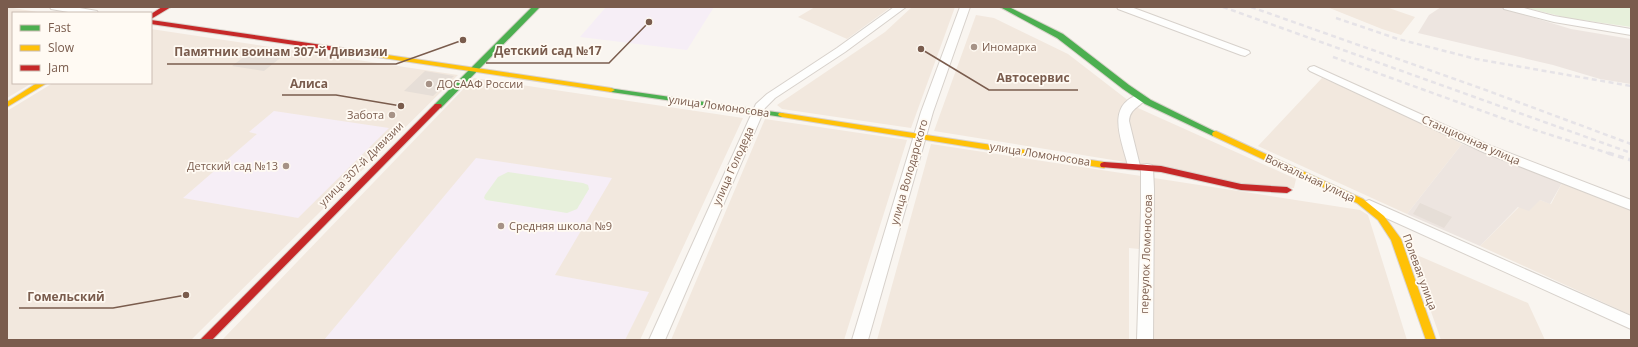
<svg xmlns="http://www.w3.org/2000/svg" width="1638" height="347" font-family="'Open Sans',sans-serif">
  <style>
    .residential { fill: #f2e8de }
    .industrial { fill: #ede5e0 }
    .education { fill: #f6eef6 }
    .green { fill: #e7f0db }
    .building { fill: #e6ded7 }
    .lines { fill: none; stroke-linecap: round; stroke-linejoin: round }
    .street-casing { stroke: #d7d1cb; stroke-width: 2 }
    .fast-casing { stroke: #d9d2cb; stroke-width: 2 }
    .slow-casing { stroke: #d9d2cb; stroke-width: 2 }
    .jam-casing { stroke: #d9d2cb; stroke-width: 2 }
    .street { fill: #fefefd; fill-rule: evenodd }
    .fast { fill: #4caf50; fill-rule: evenodd }
    .slow { fill: #ffc107; fill-rule: evenodd }
    .jam { fill: #c62828; fill-rule: evenodd }
    .rail-far1 { stroke: #e6e3e7; stroke-width: 2.5; stroke-dasharray: 5 3.5; stroke-linecap: butt }
    .rail { stroke: #e6e3e7; stroke-width: 3.5; stroke-dasharray: 6 4.5; stroke-linecap: butt }
    .poi-dot { fill: #a69286; stroke: #fffaf3; stroke-width: 1.5 }
    .labels { text-anchor: middle; stroke-width: 3.5; stroke-linejoin: round; paint-order: stroke }
    .poi-label { font-size: 11px; fill: #7a5c4d; stroke: #fffaf3; text-anchor: start }
    .street-label { font-size: 11px; fill: #7a5c4d; stroke: #fffaf3 }
    .leader { fill: none; stroke: #7a5c4d; stroke-width: 1.5 }
    .callout-dot { fill: #7a5c4d; stroke: #fffaf3; stroke-width: 1.5 }
    .callout-label { font-size: 12px; text-anchor: middle; font-weight: bold; fill: #7a5c4d; stroke: #fffaf3; stroke-width: 3.5; stroke-linejoin: round; paint-order: stroke }
  </style>
  <rect width="100%" height="100%" fill="#f9f5f0"/>
  <path class="residential" d="M 7,7 L 44,13 L 13,13 L 13,83 L 32,83 L 7,98 Z
    M 815,7 L 891,7 L 847,39 L 798,17 Z
    M 912,7 L 955,7 L 911,128 L 782,109 L 777,105 L 885,32 Z
    M 1327,7 L 1386,7 L 1415,17 L 1401,35 L 1382,29 Z
    M 976,15 L 994,18 L 1068,54 L 1138,108 L 1296,179 L 1294,188 L 1245,185 L 1119,161 L 934,131 Z
    M 151,29 L 458,75 L 191,340 L 7,340 L 7,111 L 53,83 L 151,83 Z
    M 474,78 L 743,118 L 640,340 L 222,340 Z
    M 1322,78 L 1385,104 L 1462,144 L 1407,214 L 1258,146 Z
    M 765,119 L 907,140 L 844,340 L 671,340 Z
    M 931,144 L 1141,176 L 1143,205 L 1139,249 L 1129,248 L 1129,340 L 877,340 Z
    M 1154,178 L 1360,210 L 1368,215 L 1407,340 L 1154,340 Z
    M 1562,183 L 1631,209 L 1631,315 L 1480,246 L 1519,207 L 1540,200 L 1551,204 Z
    M 1410,252 L 1528,303 L 1545,340 L 1441,340 Z"/>
  <path class="industrial" d="M 1441,7 L 1499,7 L 1571,29 L 1631,39 L 1631,84 L 1600,79 L 1553,65 L 1418,33 L 1429,15 Z
    M 1462,144 L 1562,183 L 1550,204 L 1540,200 L 1529,211 L 1518,207 L 1480,246 L 1407,214 Z"/>
  <path class="education" d="M 606,7 L 714,7 L 687,50 L 580,37 Z
    M 274,111 L 389,128 L 298,218 L 183,198 L 257,134 L 249,132 Z
    M 476,158 L 612,178 L 555,275 L 649,292 L 625,340 L 324,340 Z"/>
  <path class="green" d="M 1523,7 L 1631,7 L 1631,27 L 1568,18 Z
    M 508,172 L 583,183 L 588,185 L 589,189 L 577,209 L 567,213 L 486,200 L 484,198 L 485,195 L 498,177 Z"/>
  <path class="building" d="M 253,50 L 284,55 L 264,71 L 232,66 Z
    M 425,71 L 454,76 L 433,96 L 404,91 Z
    M 1420,203 L 1452,217 L 1444,228 L 1413,214 Z"/>
  <g class="lines">
    <defs>
      <path id="street" d="M 50,7 L 74,7 L 97,11 L 98,13 L 74,13 L 51,9 Z
        M 894,7 L 906,7 L 845,52 L 775,98 L 765,108 L 665,340 L 649,340 L 756,104 L 767,94 L 837,48 Z
        M 960,7 L 970,7 L 933,112 L 868,340 L 852,340 L 921,112 Z
        M 1117,7 L 1131,7 L 1249,51 L 1250,53 L 1245,56 L 1241,55 L 1118,9 Z
        M 1503,7 L 1520,7 L 1554,16 L 1631,29 L 1631,35 L 1554,22 L 1504,9 Z
        M 1314,66 L 1491,146 L 1631,200 L 1631,210 L 1483,152 L 1310,71 L 1308,69 L 1310,67 Z
        M 1141,94 L 1145,96 L 1147,98 C 1140,107 1130,108 1129,121 L 1140,166 L 1139,169 L 1129,169 L 1128,166 C 1122,141 1104,104 1141,94 Z
        M 1147,164 L 1152,165 L 1153,168 L 1154,189 L 1153,340 L 1137,340 L 1141,211 L 1141,168 L 1142,165 Z
        M 1369,200 L 1631,316 L 1631,329 L 1364,208 L 1362,205 L 1364,202 Z"/>
      <path id="fast" d="M 532,7 L 540,7 L 441,108 L 435,108 L 434,106 L 435,104 Z
        M 1000,7 L 1009,7 L 1063,34 L 1129,85 L 1151,100 L 1220,134 L 1219,136 L 1213,136 L 1145,104 L 1123,89 L 1057,38 Z
        M 608,88 L 782,113 L 786,115 L 782,117 L 611,92 L 607,90 Z"/>
      <path id="slow" d="M 367,52 L 611,88 L 615,90 L 611,92 L 370,56 L 367,56 Z
        M 37,83 L 47,83 L 7,107 L 7,102 Z
        M 779,113 L 782,113 L 1104,162 L 1108,165 L 1104,168 L 782,117 L 778,115 Z
        M 1216,131 L 1363,199 L 1384,216 L 1401,239 L 1436,340 L 1426,340 L 1391,240 L 1378,220 L 1357,203 L 1213,136 L 1212,134 L 1213,132 Z"/>
      <path id="jam" d="M 162,7 L 171,7 L 151,19 L 151,14 Z
        M 151,20 L 370,52 L 374,54 L 370,56 L 151,24 Z
        M 435,104 L 441,104 L 442,106 L 212,340 L 200,340 Z
        M 1104,162 L 1161,166 L 1241,184 L 1287,187 L 1292,190 L 1287,193 L 1241,190 L 1161,172 L 1101,167 L 1100,165 L 1101,163 Z"/>
    </defs>
    <use href="#street" class="street-casing"/>
    <use href="#fast" class="fast-casing"/>
    <use href="#slow" class="slow-casing"/>
    <use href="#jam" class="jam-casing"/>
    <use href="#street" class="street"/>
    <use href="#fast" class="fast"/>
    <use href="#slow" class="slow"/>
    <use href="#jam" class="jam"/>
    <path class="rail-far1" d="M 1223,7 L 1631,153
      M 1251,7 L 1483,89 L 1631,144
      M 1336,18 L 1398,39 L 1476,59 L 1631,86
      M 1333,57 L 1535,130 L 1611,154"/>
    <path class="rail" d="M 1608,153 L 1631,160"/>
  </g>
  <g class="poi-dot">
    <circle cx="974" cy="47" r="4"/>
    <circle cx="429" cy="84" r="4"/>
    <circle cx="392" cy="115" r="4"/>
    <circle cx="286" cy="166" r="4"/>
    <circle cx="501" cy="226" r="4"/>
  </g>
  <g class="labels">
    <g class="poi-label">
      <text x="982" y="51">Иномарка</text>
      <text x="437" y="88">ДОСААФ России</text>
      <text x="384" y="119" text-anchor="end">Забота</text>
      <text x="278" y="170" text-anchor="end">Детский сад №13</text>
      <text x="509" y="230">Средняя школа №9</text>
    </g>
    <g class="street-label">
      <text transform="translate(719 106) rotate(8)" y="4">улица Ломоносова</text>
      <text transform="translate(1471 140) rotate(24)" y="4">Станционная улица</text>
      <text transform="translate(1040 154) rotate(9)" y="4">улица Ломоносова</text>
      <text transform="translate(361 164) rotate(-45)" y="4">улица 307-й Дивизии</text>
      <text transform="translate(733 166) rotate(-66)" y="4">улица Голодеда</text>
      <text transform="translate(909 172) rotate(-74)" y="4">улица Володарского</text>
      <text transform="translate(1310 178) rotate(25)" y="4">Вокзальная улица</text>
      <text transform="translate(1146 254) rotate(-88)" y="4">переулок Ломоносова</text>
      <text transform="translate(1420 272) rotate(70)" y="4">Полевая улица</text>
    </g>
  </g>
  <path class="leader" d="M649 22L609 63H486M463 40L396 64H167M921 49L989 90H1078M401 106L336 95H282M186 295L113 308H19"/>
  <g class="callout-dot">
    <circle cx="649" cy="22" r="4"/>
    <circle cx="463" cy="40" r="4"/>
    <circle cx="921" cy="49" r="4"/>
    <circle cx="401" cy="106" r="4"/>
    <circle cx="186" cy="295" r="4"/>
  </g>
  <g class="callout-label">
    <text x="548" y="55">Детский сад №17</text>
    <text x="281" y="56">Памятник воинам 307-й Дивизии</text>
    <text x="1033" y="82">Автосервис</text>
    <text x="309" y="88">Алиса</text>
    <text x="66" y="301">Гомельский</text>
  </g>
  <rect width="1638" height="347" fill="none" stroke="#7a5c4d" stroke-width="16"/>
  <rect x="12" y="12" width="140" height="72" fill="#fffaf3" stroke="#cabbb1"/>
  <rect x="20" y="25" width="20" height="6" fill="#4caf50" stroke="#cabbb1"/>
  <text x="48" y="32" font-size="12" fill="#7a5c4d">Fast</text>
  <rect x="20" y="45" width="20" height="6" fill="#ffc107" stroke="#cabbb1"/>
  <text x="48" y="52" font-size="12" fill="#7a5c4d">Slow</text>
  <rect x="20" y="65" width="20" height="6" fill="#c62828" stroke="#cabbb1"/>
  <text x="48" y="72" font-size="12" fill="#7a5c4d">Jam</text>
</svg>
